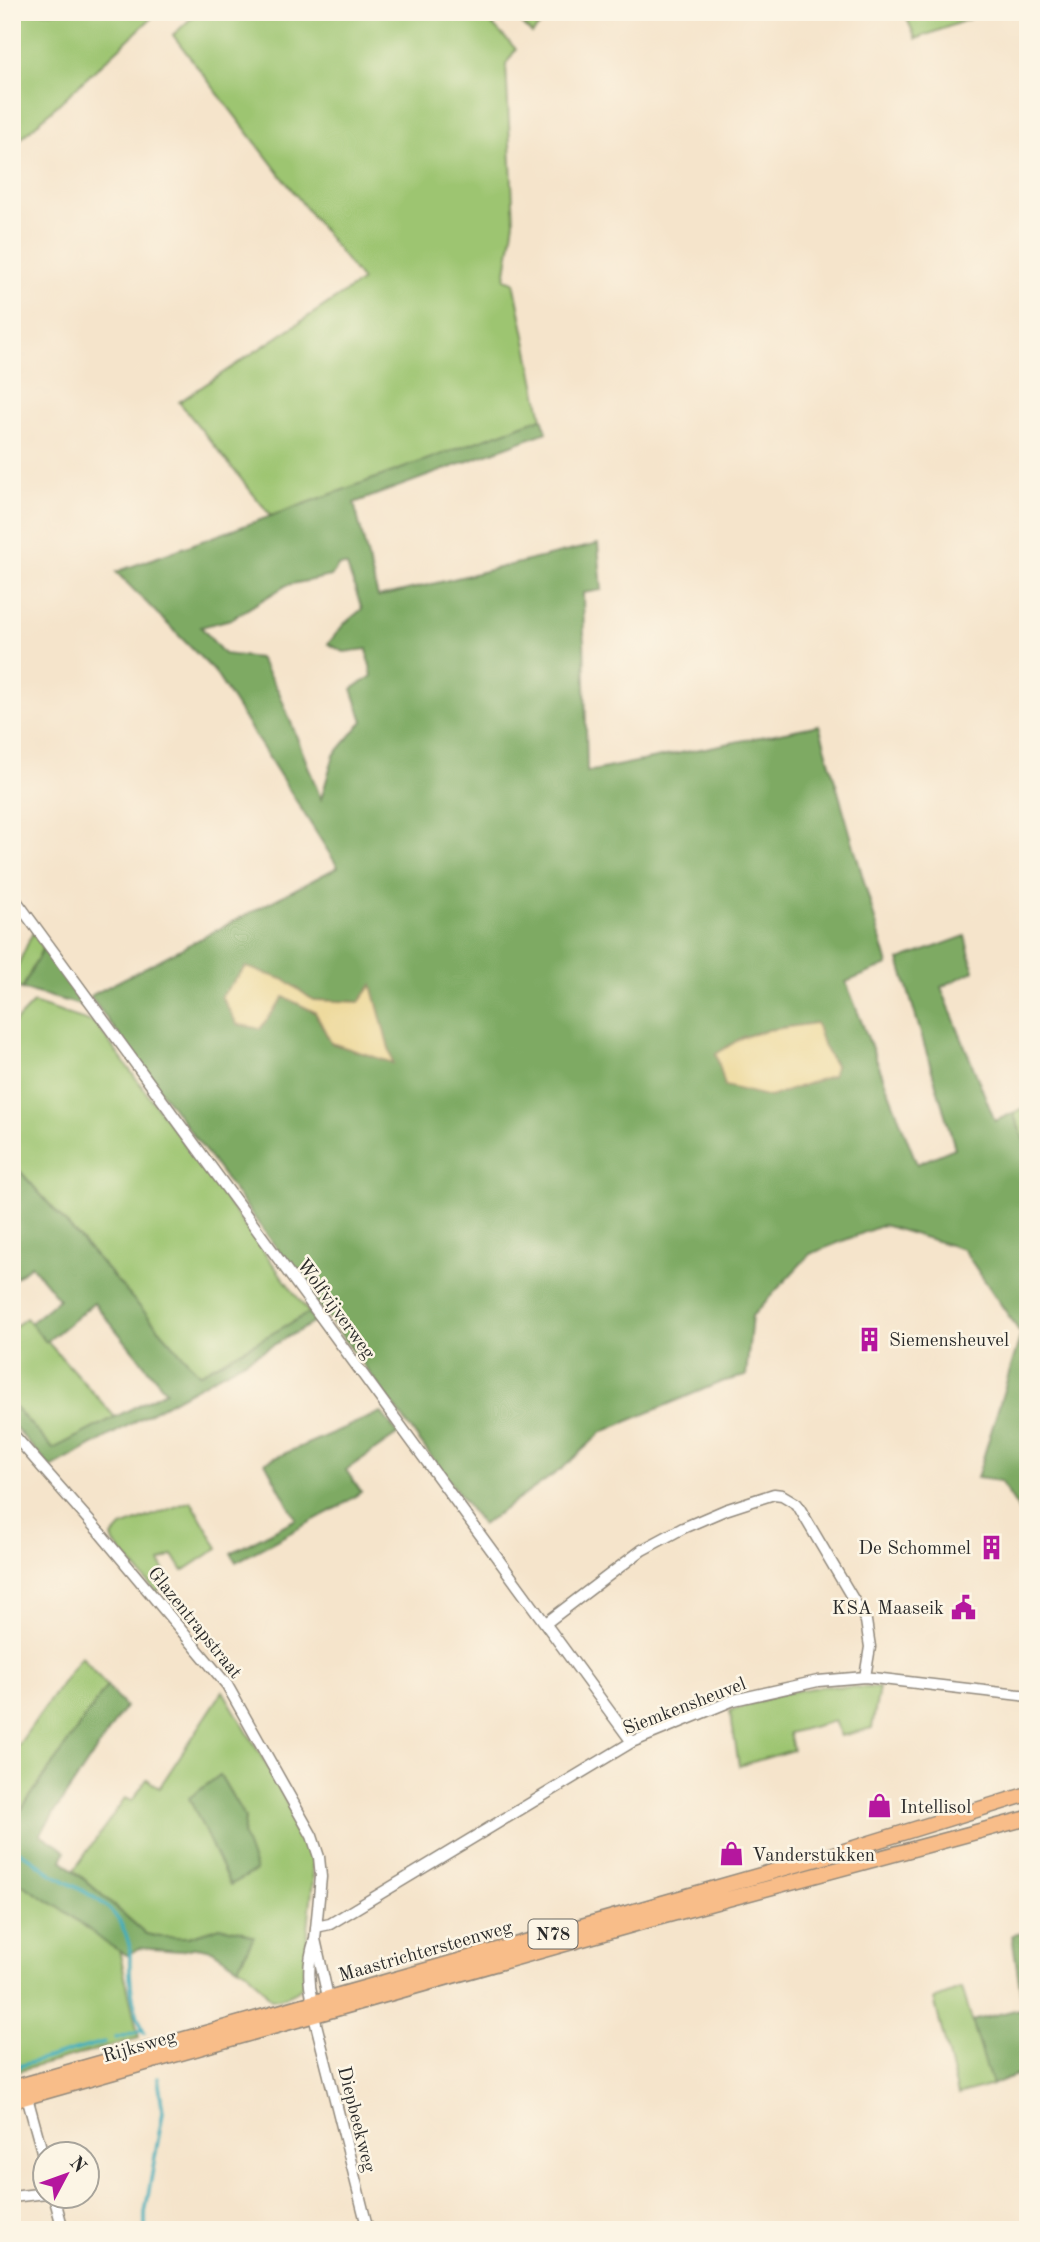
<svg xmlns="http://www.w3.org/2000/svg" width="1040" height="2242" font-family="'Old Standard TT',serif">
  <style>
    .green { fill: #9dc571; stroke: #64784e; stroke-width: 2; fill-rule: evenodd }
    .forest { fill: #7eaa63; stroke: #546a47; stroke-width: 2; fill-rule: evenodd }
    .sand { fill: #eeda9e; stroke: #8c8264; stroke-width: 2 }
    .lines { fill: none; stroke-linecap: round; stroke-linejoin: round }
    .stream { stroke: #3dacb9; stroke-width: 3.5 }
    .minor-casing { stroke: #90887b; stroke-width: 13 }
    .major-casing { stroke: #90887b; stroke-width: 17 }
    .minor { stroke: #fff; stroke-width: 10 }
    .major { stroke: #f8bd89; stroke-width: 14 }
    .labels { text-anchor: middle; stroke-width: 5; stroke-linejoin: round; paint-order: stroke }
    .shield { fill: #fcf5e5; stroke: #6a6863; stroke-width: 2 }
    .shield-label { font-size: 18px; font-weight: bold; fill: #2b2b2b }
    .street-label { font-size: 19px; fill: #2b2b2b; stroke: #fcf5e5 }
    .poi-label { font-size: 19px; fill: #2b2b2b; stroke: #fcf5e5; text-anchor: start }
  </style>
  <rect width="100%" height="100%" fill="#fcf5e5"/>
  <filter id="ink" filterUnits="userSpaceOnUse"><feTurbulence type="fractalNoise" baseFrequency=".0143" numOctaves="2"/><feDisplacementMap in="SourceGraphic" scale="14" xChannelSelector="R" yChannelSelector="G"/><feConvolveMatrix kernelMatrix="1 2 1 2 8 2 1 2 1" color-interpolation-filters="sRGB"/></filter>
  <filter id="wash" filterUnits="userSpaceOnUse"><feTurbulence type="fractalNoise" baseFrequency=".00686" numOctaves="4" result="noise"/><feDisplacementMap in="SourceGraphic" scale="28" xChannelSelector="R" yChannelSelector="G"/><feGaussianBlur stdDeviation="1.57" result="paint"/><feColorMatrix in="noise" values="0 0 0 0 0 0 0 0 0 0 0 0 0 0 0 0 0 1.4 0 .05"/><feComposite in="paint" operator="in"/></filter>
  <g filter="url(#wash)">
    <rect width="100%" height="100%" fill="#f5e4cb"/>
    <path class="green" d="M 12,12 L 158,12 L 12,147 Z
      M 198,12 L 480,12 L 516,49 L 506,64 L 514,222 L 505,279 L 514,282 L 542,418 L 271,516 L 179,402 L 362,281 L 173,35 Z
      M 511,12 L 552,12 L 532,34 Z
      M 904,12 L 970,12 L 969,19 L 916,39 Z
      M 33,932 L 43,948 L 22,989 L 12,986 L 12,978 Z
      M 33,1003 L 95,1023 L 309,1313 L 199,1374 L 12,1162 L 12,1025 Z
      M 1028,1106 L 1028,1150 L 1013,1113 Z
      M 26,1318 L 115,1417 L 53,1450 L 12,1404 L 12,1329 Z
      M 191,1501 L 218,1548 L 183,1571 L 173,1555 L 160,1562 L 170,1581 L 156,1592 L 114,1543 L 112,1537 L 121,1527 Z
      M 81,1656 L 107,1686 L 12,1823 L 12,1754 Z
      M 824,1686 L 879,1688 L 872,1728 L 841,1736 L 834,1721 L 789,1733 L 793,1750 L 739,1766 L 730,1711 L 784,1693 Z
      M 223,1691 L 269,1769 L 300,1829 L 312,1857 L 313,1880 L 302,1987 C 293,1995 283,1998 271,1999 L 247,1971 L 238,1967 L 253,1937 L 220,1927 L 189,1937 L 160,1937 L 146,1934 L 74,1870 L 125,1798 L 132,1801 L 147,1779 L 159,1788 ZM 220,1775 L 245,1818 L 243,1835 L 190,1798 Z
      M 12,1878 L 69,1914 L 119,1950 L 139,2038 L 12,2073 Z
      M 962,1988 L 992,2085 L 958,2095 L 934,1999 Z"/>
    <path class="forest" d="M 542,418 L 547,432 L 354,503 L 378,597 L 598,544 L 602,590 L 583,593 L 587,772 L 819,725 L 888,965 L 846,982 L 917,1164 L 955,1148 L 899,960 L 965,936 L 974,971 L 941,987 L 995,1121 L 1013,1113 L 1028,1150 L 1028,1531 L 1017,1507 L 1000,1481 L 977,1478 L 1021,1334 L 963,1249 L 883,1225 L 810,1254 L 752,1316 L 746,1376 L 721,1382 L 602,1432 L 563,1468 L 482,1525 L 90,996 L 338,867 L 214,671 L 116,572 ZM 339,565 L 347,566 L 362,609 L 344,624 L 328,644 L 344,652 L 367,649 L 372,676 L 352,689 L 363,721 L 334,755 L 321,799 L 279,692 L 259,658 L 224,654 L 201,627 L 231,619 L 287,585 L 331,576 ZM 285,980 L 313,1000 L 359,1002 L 392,1062 L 331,1043 L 315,1012 L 284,997 ZM 815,1023 L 824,1047 L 835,1065 L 833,1075 L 717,1054 L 743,1037 L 768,1030 Z
      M 43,948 L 84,1006 L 22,989 Z
      M 12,1162 L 199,1374 L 309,1313 L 315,1322 L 51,1468 L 12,1424 L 12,1404 L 53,1449 L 166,1391 L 94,1303 L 46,1342 L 30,1323 L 59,1299 L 31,1265 L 12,1281 Z
      M 381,1412 L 398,1434 L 346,1470 L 361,1492 L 342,1505 L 236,1562 L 231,1553 L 296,1519 L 265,1462 Z
      M 107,1686 L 125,1707 L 40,1834 L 66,1851 L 62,1860 L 146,1934 L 160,1937 L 189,1937 L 220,1927 L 241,1931 L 254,1937 L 238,1967 L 212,1950 L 197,1947 L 180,1951 L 139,1948 L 127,1955 L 106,1943 L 69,1914 L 12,1878 L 12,1823 Z
      M 220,1775 L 245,1818 L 243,1835 L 256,1871 L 230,1885 L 189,1798 Z
      M 1028,1932 L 1028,2070 L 992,2085 L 972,2021 L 1023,2008 L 1012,1935 Z"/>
    <path class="sand" d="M 246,967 L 285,980 L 313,1000 L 359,1002 L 372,985 L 393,1063 L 331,1043 L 315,1012 L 284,997 L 260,1029 L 237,1024 L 221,996 Z
      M 816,1023 L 824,1047 L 835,1066 L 833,1075 L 770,1097 L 725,1086 L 716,1054 L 743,1037 L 768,1030 Z"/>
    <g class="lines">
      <path class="stream" d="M 12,1847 C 27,1854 38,1865 52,1874 C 84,1893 119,1902 129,1944 C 131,1952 129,1962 130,1970 C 130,1991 136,2014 144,2033
        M 116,2038 L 143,2030
        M 12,2068 L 104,2042
        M 145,2230 L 145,2213 L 163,2112 L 158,2078"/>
    </g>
  </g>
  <g filter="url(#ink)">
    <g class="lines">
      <defs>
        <path id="minor" d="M 12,895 L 632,1742
          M 12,1433 L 100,1533 L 227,1685 L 312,1836 L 319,1857 L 321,1877 L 315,1939 L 328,1997
          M 546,1623 L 642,1550 L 683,1528 L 725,1510 L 774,1494 L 782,1495 L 797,1504 L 866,1621 L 870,1647 L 865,1677
          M 316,1927 L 330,1924 L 632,1742 L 734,1700 L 818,1681 L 865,1677 L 1028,1696
          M 313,2001 C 307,1979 308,1960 315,1939
          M 314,2016 L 368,2230
          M 27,2097 L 46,2166
          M 54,2196 L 63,2230
          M 12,2197 L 46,2193"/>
        <path id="major" d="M 12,2088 L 831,1855 L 1028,1794
          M 12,2101 L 646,1921 L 1028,1818"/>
      </defs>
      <use href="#minor" class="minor-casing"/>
      <use href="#major" class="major-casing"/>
      <use href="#minor" class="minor"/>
      <use href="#major" class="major"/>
    </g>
  </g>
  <defs>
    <symbol id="building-bare" viewBox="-9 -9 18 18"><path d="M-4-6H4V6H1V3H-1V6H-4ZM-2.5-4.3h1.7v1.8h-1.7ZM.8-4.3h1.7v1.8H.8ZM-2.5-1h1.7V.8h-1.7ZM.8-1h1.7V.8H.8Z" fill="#b5179e" stroke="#fcf5e5" stroke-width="2.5" paint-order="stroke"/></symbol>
    <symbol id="civic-bare" viewBox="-9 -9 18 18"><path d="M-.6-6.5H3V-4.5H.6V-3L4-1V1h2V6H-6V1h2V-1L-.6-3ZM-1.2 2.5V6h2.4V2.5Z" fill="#b5179e" stroke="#fcf5e5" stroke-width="2.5" paint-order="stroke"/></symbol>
    <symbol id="shop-bare" viewBox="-9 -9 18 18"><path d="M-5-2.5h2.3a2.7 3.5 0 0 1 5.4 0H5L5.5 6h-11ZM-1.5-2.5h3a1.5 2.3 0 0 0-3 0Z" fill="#b5179e" stroke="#fcf5e5" stroke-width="2.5" paint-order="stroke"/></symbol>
  </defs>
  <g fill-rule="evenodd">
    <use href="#building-bare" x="852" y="1322" width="35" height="35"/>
    <use href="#building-bare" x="974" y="1530" width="35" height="35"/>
    <use href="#civic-bare" x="946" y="1590" width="35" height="35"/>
    <use href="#shop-bare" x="862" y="1788" width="35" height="35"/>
    <use href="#shop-bare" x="714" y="1836" width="35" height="35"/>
  </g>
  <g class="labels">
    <rect class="shield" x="528.5" y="1919.5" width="49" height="29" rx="5"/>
    <g class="shield-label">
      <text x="553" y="1940">N78</text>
    </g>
    <g class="street-label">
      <text transform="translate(337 1308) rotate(54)" y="7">Wolfvijverweg</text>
      <text transform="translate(196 1622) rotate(51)" y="7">Glazentrapstraat</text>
      <text transform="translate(684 1705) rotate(-21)" y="7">Siemkensheuvel</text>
      <text transform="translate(425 1950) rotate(-16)" y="7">Maastrichtersteenweg</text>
      <text transform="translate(139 2045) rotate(-16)" y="7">Rijksweg</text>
      <text transform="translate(358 2119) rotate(76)" y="7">Diepbeekweg</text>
    </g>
    <g class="poi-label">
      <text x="889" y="1346">Siemensheuvel</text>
      <text x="971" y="1554" text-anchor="end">De Schommel</text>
      <text x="944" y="1614" text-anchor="end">KSA Maaseik</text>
      <text x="900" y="1813">Intellisol</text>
      <text x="752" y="1861">Vanderstukken</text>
    </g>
  </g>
  <rect width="1040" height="2242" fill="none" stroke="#fcf5e5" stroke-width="42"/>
  <g transform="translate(66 2175) rotate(49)"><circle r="33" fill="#fcf5e5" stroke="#a8a49b" stroke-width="2"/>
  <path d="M0-5L12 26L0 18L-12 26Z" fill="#b5179e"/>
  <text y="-10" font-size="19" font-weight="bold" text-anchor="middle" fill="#2b2b2b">N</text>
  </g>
</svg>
